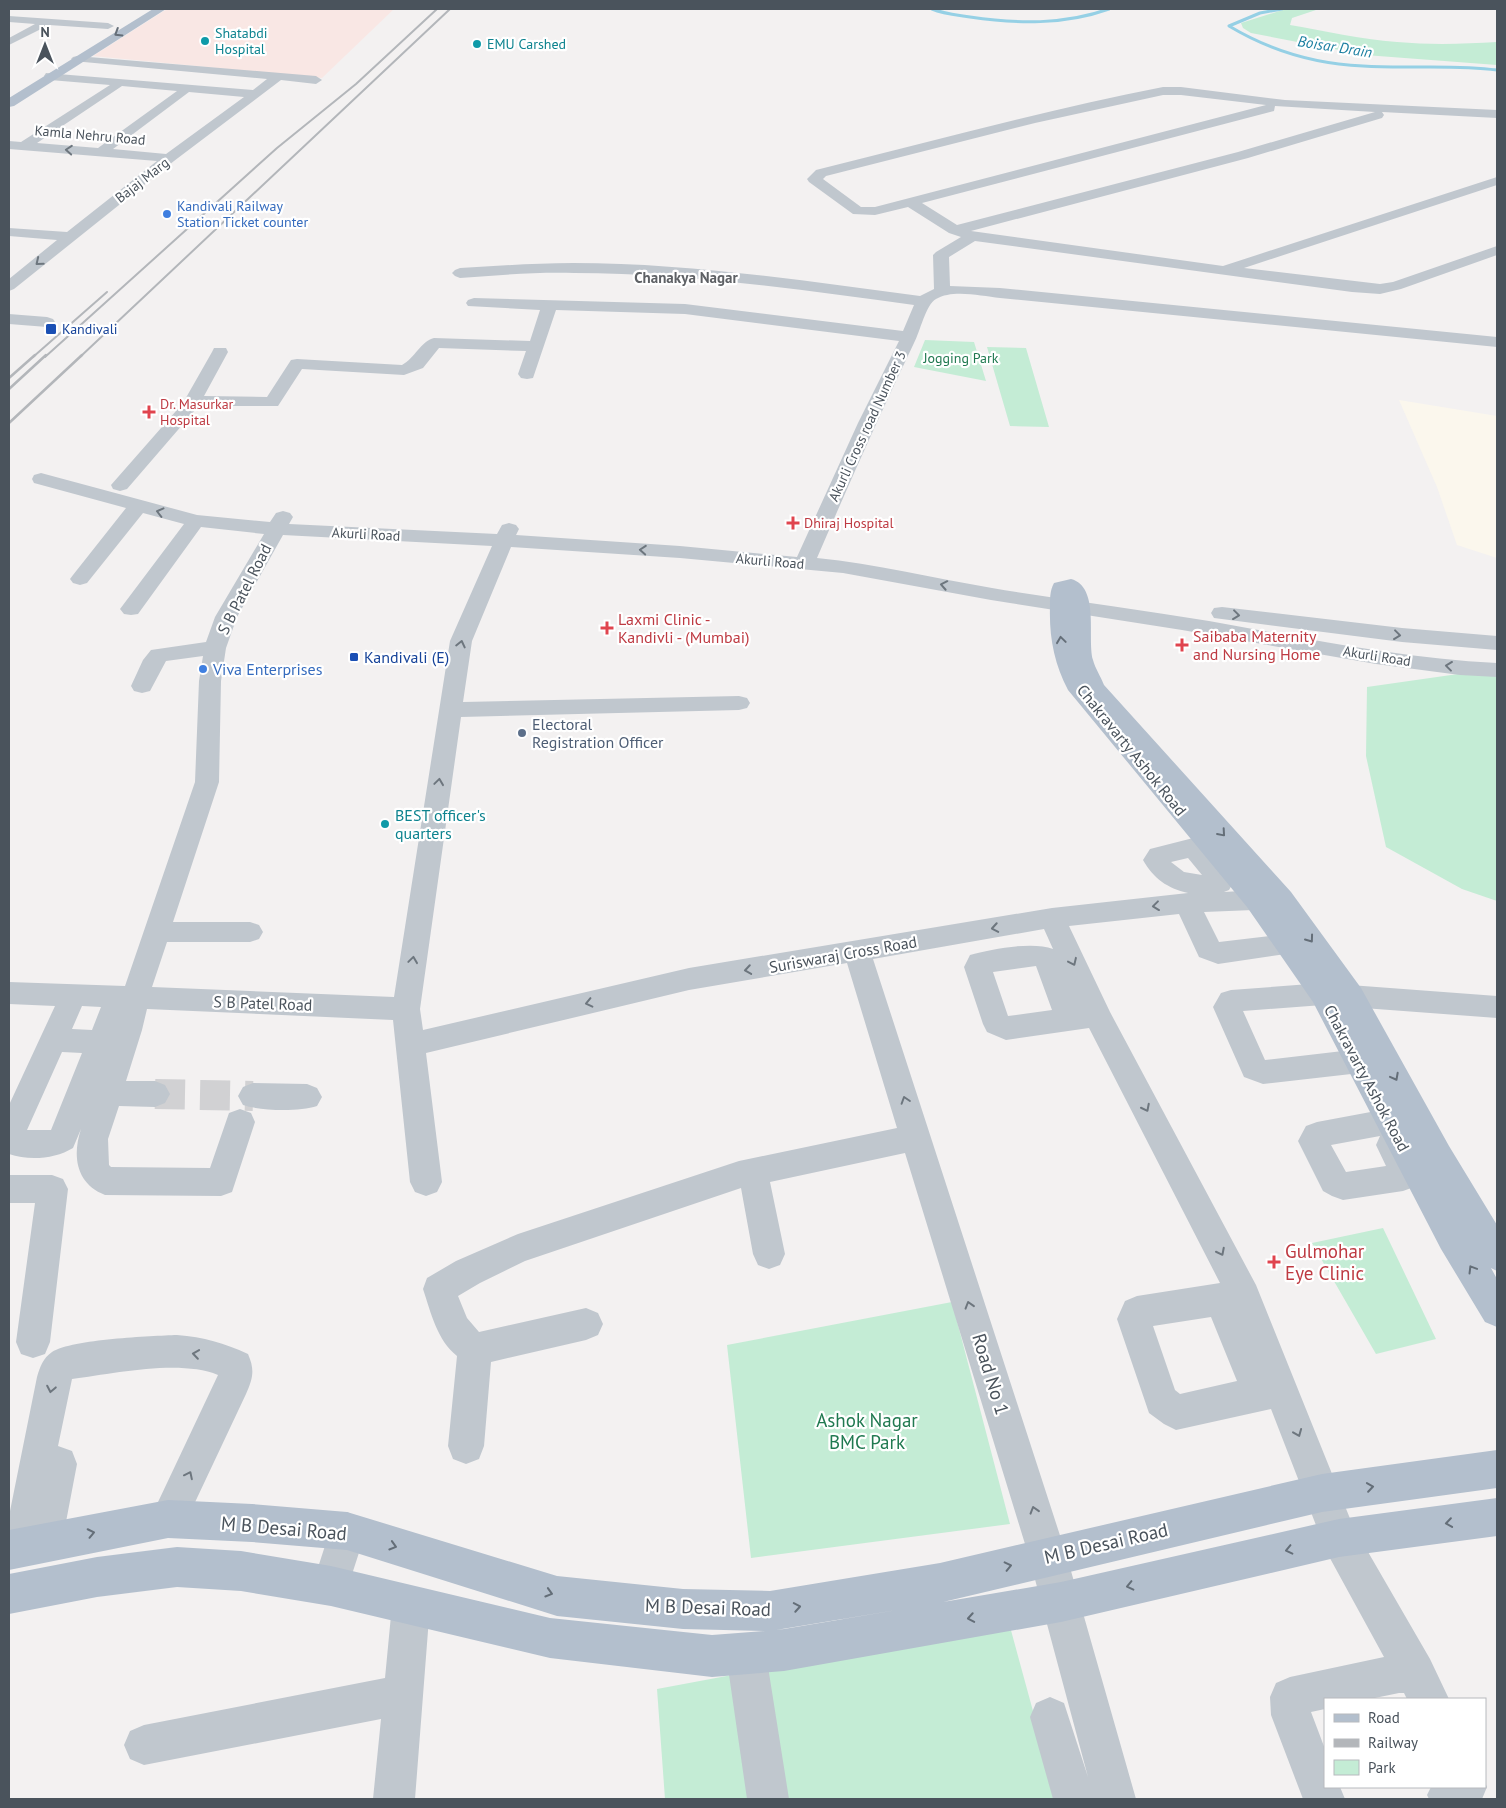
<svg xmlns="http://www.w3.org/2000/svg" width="1506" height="1808" font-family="'PT Sans',sans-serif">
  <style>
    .commercial { fill: #fbf7ed }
    .medical { fill: #f9e7e4 }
    .green { fill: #c4ecd5 }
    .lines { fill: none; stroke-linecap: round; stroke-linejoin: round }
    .stream { stroke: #95d0e5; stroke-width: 3 }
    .minor-tunnel { stroke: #d1d1d3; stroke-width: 30; stroke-dasharray: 30 15; stroke-linecap: butt }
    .minor { fill: #c0c7ce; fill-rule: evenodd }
    .major { fill: #b3bfcd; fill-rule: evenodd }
    .rail-far1 { stroke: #b3b6ba; stroke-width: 2 }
    .rail { stroke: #b3b6ba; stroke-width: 2.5 }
    .oneway { stroke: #646e78 }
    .oneway2 { stroke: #6d767e }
    .culture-dot { fill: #0f9aa8; stroke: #fff; stroke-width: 2 }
    .shop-dot { fill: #3f7fe0; stroke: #fff; stroke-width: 2 }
    .transit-dot { fill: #1a4fb4; stroke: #fff; stroke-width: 2 }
    .health-dot { fill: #e0444e; stroke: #fff; stroke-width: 2 }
    .service-dot { fill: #5c6f8a; stroke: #fff; stroke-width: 2 }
    .labels { text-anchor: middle; stroke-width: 4.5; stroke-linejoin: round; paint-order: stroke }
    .far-culture-label { font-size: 14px; fill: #0d838f; stroke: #fff; text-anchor: start }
    .far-street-label { font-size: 14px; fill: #4a535c; stroke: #fff }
    .far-shop-label { font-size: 14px; fill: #366cbe; stroke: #fff; text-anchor: start }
    .far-transit-label { font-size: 14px; fill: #164399; stroke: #fff; text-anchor: start }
    .far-park-label { font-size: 14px; fill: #207950; stroke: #fff }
    .far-health-label { font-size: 14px; fill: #be3a42; stroke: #fff; text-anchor: start }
    .far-water-label { font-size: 15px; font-style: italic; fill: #197ea0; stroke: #fff }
    .far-neighbourhood-label { font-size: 15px; font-weight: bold; fill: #5e6165; stroke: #fff }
    .street-label { font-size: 16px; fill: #4a535c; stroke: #fff }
    .health-label { font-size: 16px; fill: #be3a42; stroke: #fff; text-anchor: start }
    .transit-label { font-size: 16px; fill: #164399; stroke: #fff; text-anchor: start }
    .shop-label { font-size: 16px; fill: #366cbe; stroke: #fff; text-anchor: start }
    .service-label { font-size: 16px; fill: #4e5e75; stroke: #fff; text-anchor: start }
    .culture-label { font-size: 16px; fill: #0d838f; stroke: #fff; text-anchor: start }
    .near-health-label { font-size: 19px; fill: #be3a42; stroke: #fff; text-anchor: start }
    .near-street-label { font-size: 19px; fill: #4a535c; stroke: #fff }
    .near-park-label { font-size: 19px; fill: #207950; stroke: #fff }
  </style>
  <rect width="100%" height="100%" fill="#f3f1f1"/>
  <path class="commercial" d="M 1399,400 L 1497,416 L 1497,558 L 1457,545 L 1437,487 Z"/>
  <path class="medical" d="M 167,9 L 394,9 L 322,78 L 93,56 Z"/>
  <path class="green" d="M 1286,9 L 1316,10 L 1292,18 L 1290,25 C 1325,31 1360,39 1397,42 C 1430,45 1464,44 1497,42 L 1497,65 L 1365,55 L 1251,33 L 1243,28 L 1241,23 Z
    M 925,340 L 974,342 L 986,381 L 914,367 Z
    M 987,347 L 1026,348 L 1049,427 L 1010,426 Z
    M 1458,674 L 1497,676 L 1497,901 L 1462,889 L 1386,847 L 1366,756 L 1367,687 Z
    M 1383,1228 L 1436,1339 L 1376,1354 L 1312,1243 Z
    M 952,1302 L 1010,1524 L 751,1558 L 727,1345 Z
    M 1009,1623 L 1057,1799 L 665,1799 L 657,1689 Z"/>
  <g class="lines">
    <path class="stream" d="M 932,9 C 944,14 958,15 970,17 C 1017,24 1064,25 1109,9
      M 1282,9 L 1260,13 L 1229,26 C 1269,50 1316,64 1363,66 C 1408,69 1452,64 1497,70"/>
    <path class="minor-tunnel" d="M 155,1094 L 253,1096"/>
    <path class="minor" d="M 9,16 L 108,23 L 114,26 L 108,29 L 49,25 L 9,45 L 9,38 L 35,24 L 9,22 Z
      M 77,56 L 316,76 L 322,80 L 316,84 L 281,80 L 174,161 L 14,289 L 9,291 L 9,279 L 57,240 L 9,236 L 9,228 L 67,232 L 157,161 L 9,149 L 9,141 L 21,142 L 110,85 L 50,80 L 46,79 L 44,76 L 46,73 L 253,90 L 267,79 L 73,61 L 71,59 L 73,57 ZM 122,86 L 177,91 L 98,148 L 37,143 ZM 189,92 L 244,97 L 166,154 L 113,149 Z
      M 1163,87 L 1181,87 L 1285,100 L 1497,110 L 1497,118 L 1382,112 L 1384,115 L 1382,118 L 1248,158 L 971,231 L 1223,266 L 1497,177 L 1497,185 L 1244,268 L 1380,284 L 1393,282 L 1497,246 L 1497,255 L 1401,289 L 1380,294 L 1352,292 L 975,241 L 949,257 L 950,286 L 1000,288 L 1497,337 L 1497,347 L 1000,298 C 981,296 953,289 936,299 C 926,304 920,332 914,343 C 880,414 848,486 817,558 C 876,564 933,578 992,588 C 1064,600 1137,609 1209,621 C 1304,638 1400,658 1497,663 L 1497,677 L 1460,675 L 1376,664 L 1182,630 L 991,600 L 843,573 L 680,558 L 511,547 L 472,641 L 463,702 L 739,696 L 747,698 L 750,703 L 747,708 L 739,710 L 461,717 L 420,1009 L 423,1030 L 689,968 L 1052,908 L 1188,893 C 1167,888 1154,879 1143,860 L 1150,849 L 1209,834 L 1218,837 L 1222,843 L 1218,849 L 1212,851 L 1228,872 L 1233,883 L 1229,890 L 1224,892 L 1278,889 L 1287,892 L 1291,899 L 1287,906 L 1278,909 L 1204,912 L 1219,942 L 1286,934 L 1296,937 L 1299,944 L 1296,951 L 1286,954 L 1218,964 L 1199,957 L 1179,914 L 1069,926 L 1110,1012 L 1256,1285 L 1353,1526 L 1430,1659 L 1449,1699 L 1407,1699 L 1404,1693 L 1399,1693 L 1370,1699 L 1325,1699 L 1325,1709 L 1311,1712 L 1325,1749 L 1325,1787 L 1340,1787 L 1345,1799 L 1303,1799 L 1271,1715 L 1270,1697 L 1276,1683 L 1290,1677 L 1384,1657 L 1326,1551 L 1271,1409 L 1176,1430 L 1164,1424 L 1149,1413 L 1117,1319 L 1125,1301 L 1137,1296 L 1220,1283 L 1089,1028 L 1006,1040 L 987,1032 L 983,1024 L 964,967 L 970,955 C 991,949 1033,941 1053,949 L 1044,929 L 873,959 L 1067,1557 L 1136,1799 L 1053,1799 L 1030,1717 L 1036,1703 L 1050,1697 L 1064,1703 L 1088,1777 L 1029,1557 L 905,1153 L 770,1182 L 785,1254 L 780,1265 L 769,1269 L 758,1265 L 753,1254 L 741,1188 L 525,1261 L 480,1283 L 458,1296 L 467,1318 L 479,1332 L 586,1308 L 598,1313 L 603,1324 L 598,1335 L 586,1340 L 491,1362 L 484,1446 L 479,1459 L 466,1464 L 453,1459 L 448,1446 L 457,1356 C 437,1340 431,1313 423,1289 L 427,1278 L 456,1261 L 518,1234 L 739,1161 L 897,1128 L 847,963 L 689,990 L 426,1053 L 442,1182 L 437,1192 L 426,1196 L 415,1192 L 410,1182 L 393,1020 L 147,1009 L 142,1030 L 126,1081 L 155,1081 L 165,1085 L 170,1094 L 165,1103 L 155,1107 L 119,1106 L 108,1139 L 109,1165 L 111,1167 L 210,1168 L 229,1113 L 240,1109 L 251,1113 L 255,1122 L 232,1192 L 221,1196 L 105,1195 C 76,1184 72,1156 81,1129 L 73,1148 C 55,1159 29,1161 9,1154 L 9,1105 L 55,1006 L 9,1004 L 9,982 L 125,986 L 195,782 L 199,681 L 203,656 L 166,661 L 150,691 L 142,693 L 134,691 L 131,686 L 143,660 L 151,650 L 206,642 L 215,617 L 264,534 L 201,527 L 138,614 L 131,615 L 124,614 L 120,609 L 184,524 L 143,513 L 87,583 L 80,585 L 73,583 L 70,579 L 73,575 L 126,508 L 34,483 L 32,479 L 34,475 L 41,473 L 197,515 L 270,522 L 276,513 L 283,511 L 290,513 L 293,517 L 289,524 L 497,534 L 502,525 L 509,523 L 516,525 L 519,529 L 516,535 L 680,546 L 797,557 L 858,423 L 899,341 L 685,314 L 556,310 L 533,378 L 527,379 L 521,378 L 518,374 L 526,351 L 439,348 L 423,368 L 404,375 L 302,369 L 278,406 L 206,406 L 196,409 L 127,489 L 120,491 L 113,489 L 111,485 L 183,403 L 212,352 L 214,348 L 226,348 L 228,352 L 204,396 L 267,397 L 291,360 L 297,359 L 402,365 C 415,358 421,341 434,338 L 530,341 L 540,310 L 468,306 L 466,303 L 468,300 L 474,298 L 685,304 L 903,331 L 914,305 C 801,290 688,273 574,273 C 536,272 498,275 460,278 L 455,276 L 452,273 L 455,270 L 460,268 C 498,266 535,263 573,263 C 689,263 805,281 920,296 L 934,289 L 933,255 L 936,252 L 961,237 L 949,233 L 908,207 L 875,215 L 853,214 L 809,182 L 807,179 L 816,170 C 932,141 1046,110 1163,87 ZM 1163,95 L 1181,95 L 1266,105 L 875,207 L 861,207 L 823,179 L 826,176 L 1035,123 ZM 1275,106 L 1375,112 L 1238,152 L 957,225 L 922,203 L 1274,111 ZM 283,535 L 492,546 L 450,641 L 394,997 L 152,987 L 167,942 L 250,942 L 259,939 L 263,932 L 259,925 L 250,922 L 173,922 L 219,782 L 221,681 L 226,648 L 237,617 ZM 1188,858 L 1202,875 L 1184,872 L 1171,862 ZM 1036,966 L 1052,1010 L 1008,1016 L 993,972 ZM 82,1006 L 101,1007 L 92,1030 L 72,1029 ZM 62,1052 L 82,1053 L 51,1130 L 27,1130 ZM 1211,1317 L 1237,1381 L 1180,1394 L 1175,1390 L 1153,1326 Z
      M 9,314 L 47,317 L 53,319 L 55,322 L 53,325 L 47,327 L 9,324 Z
      M 1222,607 L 1402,628 L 1497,636 L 1497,650 L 1402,642 L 1214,618 L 1211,613 L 1214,608 Z
      M 1323,983 L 1497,996 L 1497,1018 L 1323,1005 L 1243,1011 L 1265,1060 L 1360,1049 L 1370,1052 L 1374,1061 L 1370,1070 L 1360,1073 L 1263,1084 L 1244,1077 L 1213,1007 L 1221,993 L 1231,990 Z
      M 253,1083 L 307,1084 L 317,1088 L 322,1097 L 317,1106 C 299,1112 261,1111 243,1105 L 238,1096 L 243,1087 Z
      M 1392,1108 L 1403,1112 L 1407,1121 L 1403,1130 L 1395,1133 L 1402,1136 L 1421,1172 L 1414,1187 L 1403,1191 L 1343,1200 L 1332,1196 L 1323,1191 L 1298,1141 L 1306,1126 L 1317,1122 ZM 1380,1136 L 1376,1145 L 1386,1166 L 1346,1172 L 1331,1145 Z
      M 9,1175 L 52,1175 L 63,1179 L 68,1189 L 50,1342 L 45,1354 L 33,1358 L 21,1354 L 16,1342 L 35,1203 L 9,1203 Z
      M 177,1335 C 204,1337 224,1343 248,1354 C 255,1370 253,1378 246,1394 L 181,1532 L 168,1537 L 155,1532 L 150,1519 L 218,1375 C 179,1359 113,1374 72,1379 L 58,1446 L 72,1451 L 77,1464 L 62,1543 L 56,1556 L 43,1562 L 35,1558 L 34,1561 L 21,1567 L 9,1562 L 9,1516 L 37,1377 C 40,1367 43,1358 52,1352 C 73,1339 151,1336 177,1335 Z
      M 347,1512 L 360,1518 L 366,1531 L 344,1599 L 331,1605 L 318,1599 L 312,1586 L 334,1518 Z
      M 411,1586 L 425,1591 L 430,1605 L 415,1799 L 373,1799 L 381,1719 L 144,1765 L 130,1759 L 124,1745 L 130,1731 L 144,1725 L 385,1678 L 392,1605 L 397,1591 Z
      M 746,1634 L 760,1640 L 766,1654 L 789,1799 L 747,1799 L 726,1654 L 732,1640 Z
      M 1485,1782 L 1487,1787 L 1482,1799 L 1429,1799 L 1427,1795 L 1431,1787 L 1485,1787 Z"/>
    <path class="major" d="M 153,9 L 166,9 L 14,106 L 9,107 L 9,98 Z
      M 1071,579 C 1100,587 1087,637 1093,660 C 1095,668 1101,677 1104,685 L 1291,892 L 1361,988 L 1449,1146 L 1497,1225 L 1497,1271 L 1491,1268 L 1497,1279 L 1497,1327 L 1485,1322 L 1441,1249 L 1313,1002 L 1247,907 L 1068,690 C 1054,663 1049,637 1050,606 C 1050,598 1050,590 1054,583 Z
      M 1497,1450 L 1497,1488 L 1322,1512 L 943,1602 L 1061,1582 L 1339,1519 L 1497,1498 L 1497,1536 L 1339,1557 L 1061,1622 L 784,1671 L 712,1677 L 550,1658 L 331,1606 L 241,1591 L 177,1587 L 97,1597 L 9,1614 L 9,1574 L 97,1557 L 177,1547 L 241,1551 L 331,1566 L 550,1618 L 712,1635 L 765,1631 L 683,1629 L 557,1616 L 347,1550 L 252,1542 L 168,1538 L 9,1570 L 9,1530 L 168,1500 L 252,1504 L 347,1512 L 557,1576 L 683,1589 L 770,1591 L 940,1563 L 1322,1474 ZM 903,1609 L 784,1629 L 776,1630 Z"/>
    <path class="rail-far1" d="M 33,357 L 107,292
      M 45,357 L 277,148 L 356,84 L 437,9
      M 80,357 L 450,9"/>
    <path class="rail" d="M 9,378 L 35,355
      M 9,389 L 46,355
      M 9,423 L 82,355"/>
  </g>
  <defs><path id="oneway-chevron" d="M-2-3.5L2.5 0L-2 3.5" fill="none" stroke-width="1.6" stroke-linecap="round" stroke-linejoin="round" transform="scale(1.25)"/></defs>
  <g class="oneway">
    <use href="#oneway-chevron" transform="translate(118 33) rotate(148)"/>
    <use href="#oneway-chevron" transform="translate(1061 640) rotate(-98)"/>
    <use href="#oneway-chevron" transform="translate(1222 833) rotate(49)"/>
    <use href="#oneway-chevron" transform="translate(1310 939) rotate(54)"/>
    <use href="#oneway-chevron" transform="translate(1395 1077) rotate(62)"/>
    <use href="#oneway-chevron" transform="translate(1472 1269) rotate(-121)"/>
    <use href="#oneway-chevron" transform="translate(1370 1487) rotate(-8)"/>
    <use href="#oneway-chevron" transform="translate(1449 1523) rotate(172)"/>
    <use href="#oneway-chevron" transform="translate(91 1533) rotate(-12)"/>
    <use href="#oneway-chevron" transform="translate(393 1546) rotate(17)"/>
    <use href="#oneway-chevron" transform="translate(1289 1550) rotate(167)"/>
    <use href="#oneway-chevron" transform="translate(1008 1566) rotate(-13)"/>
    <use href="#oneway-chevron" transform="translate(1130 1586) rotate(167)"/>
    <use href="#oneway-chevron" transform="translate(549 1593) rotate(17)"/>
    <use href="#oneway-chevron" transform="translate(797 1607) rotate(-10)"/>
    <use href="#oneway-chevron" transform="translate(971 1618) rotate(170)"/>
  </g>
  <g class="oneway2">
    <use href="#oneway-chevron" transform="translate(69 150) rotate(-176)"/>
    <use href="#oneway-chevron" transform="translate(39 262) rotate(141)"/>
    <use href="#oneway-chevron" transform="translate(160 512) rotate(-166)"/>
    <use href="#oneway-chevron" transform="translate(643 550) rotate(-176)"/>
    <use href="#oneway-chevron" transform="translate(944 585) rotate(-169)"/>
    <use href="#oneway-chevron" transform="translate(1236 615) rotate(7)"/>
    <use href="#oneway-chevron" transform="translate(1397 635) rotate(7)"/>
    <use href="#oneway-chevron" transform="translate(461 644) rotate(-77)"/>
    <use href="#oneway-chevron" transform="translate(1449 666) rotate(-173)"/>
    <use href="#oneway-chevron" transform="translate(439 782) rotate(-82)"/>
    <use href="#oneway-chevron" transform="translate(1156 906) rotate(173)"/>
    <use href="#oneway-chevron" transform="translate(995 928) rotate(170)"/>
    <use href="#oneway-chevron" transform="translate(413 960) rotate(-82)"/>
    <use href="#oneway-chevron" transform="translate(1073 962) rotate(65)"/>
    <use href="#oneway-chevron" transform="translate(748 970) rotate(171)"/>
    <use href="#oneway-chevron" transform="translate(589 1003) rotate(167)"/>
    <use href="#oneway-chevron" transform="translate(905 1100) rotate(-108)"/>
    <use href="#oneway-chevron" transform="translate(1146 1108) rotate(63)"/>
    <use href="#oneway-chevron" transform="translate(1221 1252) rotate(63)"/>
    <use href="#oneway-chevron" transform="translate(969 1305) rotate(-107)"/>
    <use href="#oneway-chevron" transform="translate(196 1354) rotate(-172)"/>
    <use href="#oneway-chevron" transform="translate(51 1389) rotate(101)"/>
    <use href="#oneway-chevron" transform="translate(1298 1433) rotate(68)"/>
    <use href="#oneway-chevron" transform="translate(189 1475) rotate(-64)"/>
    <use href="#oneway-chevron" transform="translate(1034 1510) rotate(-107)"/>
  </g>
  <g class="culture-dot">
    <circle cx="205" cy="41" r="5"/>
    <circle cx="477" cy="44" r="5"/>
    <circle cx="385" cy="824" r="5"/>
  </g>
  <g class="shop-dot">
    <circle cx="167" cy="214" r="5"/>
    <circle cx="203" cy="669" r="5"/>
  </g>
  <g class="transit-dot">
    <rect x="45" y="323" width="12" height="12" rx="2.5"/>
    <rect x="349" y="652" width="10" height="10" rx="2.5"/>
  </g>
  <g class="health-dot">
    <path d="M146.5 404.5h5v5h5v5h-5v5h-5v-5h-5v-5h5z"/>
    <path d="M790.5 515.5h5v5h5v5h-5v5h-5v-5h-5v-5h5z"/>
    <path d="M604.5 620.5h5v5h5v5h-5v5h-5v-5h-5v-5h5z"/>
    <path d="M1179.5 637.5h5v5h5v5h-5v5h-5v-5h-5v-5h5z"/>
    <path d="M1271.5 1254.5h5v5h5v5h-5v5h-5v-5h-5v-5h5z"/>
  </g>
  <circle class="service-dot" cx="522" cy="733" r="5"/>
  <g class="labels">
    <g class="far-culture-label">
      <text x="215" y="38">Shatabdi<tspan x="215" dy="16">Hospital</tspan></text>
      <text x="487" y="49">EMU Carshed</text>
    </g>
    <g class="far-street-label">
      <text transform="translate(90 135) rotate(5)" y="5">Kamla Nehru Road</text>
      <text transform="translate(142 180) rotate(-38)" y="5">Bajaj Marg</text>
      <text transform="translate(867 426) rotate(-65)" y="5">Akurli Cross road Number 3</text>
      <text transform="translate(366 534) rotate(3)" y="5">Akurli Road</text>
      <text transform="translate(770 561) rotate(5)" y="5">Akurli Road</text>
      <text transform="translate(1377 656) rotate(9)" y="5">Akurli Road</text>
    </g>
    <g class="far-shop-label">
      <text x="177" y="211">Kandivali Railway<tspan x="177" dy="16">Station Ticket counter</tspan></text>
    </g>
    <g class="far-transit-label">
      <text x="62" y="334">Kandivali</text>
    </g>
    <g class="far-park-label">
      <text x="961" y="363">Jogging Park</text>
    </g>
    <g class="far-health-label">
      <text x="160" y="409">Dr. Masurkar<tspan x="160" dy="16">Hospital</tspan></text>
      <text x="804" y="528">Dhiraj Hospital</text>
    </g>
    <g class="far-water-label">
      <text transform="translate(1335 47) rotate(9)" y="5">Boisar Drain</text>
    </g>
    <g class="far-neighbourhood-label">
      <text x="686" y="283">Chanakya Nagar</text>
    </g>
    <g class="street-label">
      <text transform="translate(244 589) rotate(-63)" y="6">S B Patel Road</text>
      <text transform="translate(1132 750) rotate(51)" y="6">Chakravarty Ashok Road</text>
      <text transform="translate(843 954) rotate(-10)" y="6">Suriswaraj Cross Road</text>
      <text transform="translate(263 1003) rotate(2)" y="6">S B Patel Road</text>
      <text transform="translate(1367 1078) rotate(62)" y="6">Chakravarty Ashok Road</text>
    </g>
    <g class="health-label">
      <text x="618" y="625">Laxmi Clinic -<tspan x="618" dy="18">Kandivli - (Mumbai)</tspan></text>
      <text x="1193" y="642">Saibaba Maternity<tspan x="1193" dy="18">and Nursing Home</tspan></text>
    </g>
    <g class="transit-label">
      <text x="364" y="663">Kandivali (E)</text>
    </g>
    <g class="shop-label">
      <text x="213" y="675">Viva Enterprises</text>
    </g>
    <g class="service-label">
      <text x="532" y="730">Electoral<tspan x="532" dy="18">Registration Officer</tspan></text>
    </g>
    <g class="culture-label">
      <text x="395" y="821">BEST officer's<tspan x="395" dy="18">quarters</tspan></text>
    </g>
    <g class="near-health-label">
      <text x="1285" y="1258">Gulmohar<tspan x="1285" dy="22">Eye Clinic</tspan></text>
    </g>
    <g class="near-street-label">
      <text transform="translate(991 1374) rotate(73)" y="7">Road No 1</text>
      <text transform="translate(284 1528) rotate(5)" y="7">M B Desai Road</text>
      <text transform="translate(1106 1543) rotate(-13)" y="7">M B Desai Road</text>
      <text transform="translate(708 1607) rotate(2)" y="7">M B Desai Road</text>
    </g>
    <g class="near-park-label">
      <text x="867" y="1427">Ashok Nagar<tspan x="867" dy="22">BMC Park</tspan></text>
    </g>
  </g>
  <rect width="1506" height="1808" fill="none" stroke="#4a535c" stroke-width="20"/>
  <rect x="1324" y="1698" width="162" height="90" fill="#ffffff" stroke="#b7babe"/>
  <rect x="1334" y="1714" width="25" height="8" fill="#b3bfcd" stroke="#b7babe"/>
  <text x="1368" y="1723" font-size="15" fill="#4a535c">Road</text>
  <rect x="1334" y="1739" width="25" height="8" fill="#b3b6ba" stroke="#b7babe"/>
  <text x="1368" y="1748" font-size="15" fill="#4a535c">Railway</text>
  <rect x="1334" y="1760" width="25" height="15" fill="#c4ecd5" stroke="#b7babe"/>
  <text x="1368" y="1773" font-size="15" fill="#4a535c">Park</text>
  <g transform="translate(45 45)" stroke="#ffffff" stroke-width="4" paint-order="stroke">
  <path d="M0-4L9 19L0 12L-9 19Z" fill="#4a535c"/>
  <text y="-8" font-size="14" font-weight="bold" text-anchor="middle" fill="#4a535c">N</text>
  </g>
</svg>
